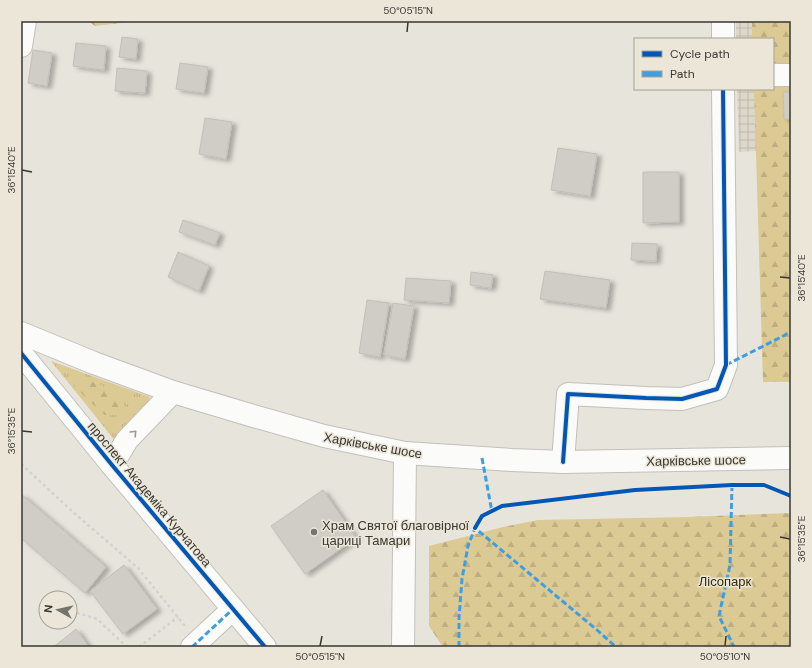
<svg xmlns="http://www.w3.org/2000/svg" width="812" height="668" font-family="'DM Sans',sans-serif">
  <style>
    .industrial { fill: url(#industrial-grid) }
    .grass { fill: url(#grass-tufts) }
    .forest { fill: url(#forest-firs) }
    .building { fill: #d0cdc7; stroke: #c2bfb9; filter: url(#shadow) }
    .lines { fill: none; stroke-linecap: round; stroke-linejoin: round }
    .minor-casing { stroke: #c2c0ba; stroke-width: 24 }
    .major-casing { stroke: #c2c0ba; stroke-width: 24 }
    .path { stroke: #d3d2d0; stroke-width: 2.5; stroke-dasharray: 3 3; stroke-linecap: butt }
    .minor { stroke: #fbfbfa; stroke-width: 22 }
    .major { stroke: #fbfbfa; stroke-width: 22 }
    .quiet { stroke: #3e9ee2; stroke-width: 3; stroke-dasharray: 6 3; stroke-linecap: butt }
    .cycleway-casing { stroke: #ebe6d8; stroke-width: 6 }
    .cycleway { stroke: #0057b8; stroke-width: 4 }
    .oneway { stroke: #9a9996 }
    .ticks { fill: none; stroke: #393732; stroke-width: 1.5 }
    .poi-dot { fill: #76746e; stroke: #ebe6d8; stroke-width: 1.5 }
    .labels { text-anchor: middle; stroke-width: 3; stroke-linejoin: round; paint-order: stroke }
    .street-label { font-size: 13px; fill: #393732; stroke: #ebe6d8 }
    .poi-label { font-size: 13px; fill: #393732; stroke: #ebe6d8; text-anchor: start }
    .park-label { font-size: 13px; fill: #362900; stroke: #ebe6d8 }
    .neatline { fill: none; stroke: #393732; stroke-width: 1.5 }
    .ticks-label { font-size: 10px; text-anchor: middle; fill: #393732 }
  </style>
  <defs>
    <pattern id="industrial-grid" width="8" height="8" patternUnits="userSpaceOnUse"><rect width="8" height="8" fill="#dcd7c9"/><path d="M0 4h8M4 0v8" fill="none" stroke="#beb9ad"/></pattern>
    <pattern id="grass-tufts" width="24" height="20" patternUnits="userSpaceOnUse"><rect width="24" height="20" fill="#dcca94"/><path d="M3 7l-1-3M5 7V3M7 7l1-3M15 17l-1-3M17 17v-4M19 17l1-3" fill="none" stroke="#beae80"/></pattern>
    <pattern id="forest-firs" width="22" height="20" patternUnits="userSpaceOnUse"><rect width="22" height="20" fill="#dcca94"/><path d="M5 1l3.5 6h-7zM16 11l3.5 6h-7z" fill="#beae80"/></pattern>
    <filter id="shadow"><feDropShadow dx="4.5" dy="2.5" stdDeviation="2" flood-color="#0004"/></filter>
  </defs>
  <rect width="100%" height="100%" fill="#e7e4dc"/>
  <path class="industrial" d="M 736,21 L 791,21 L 791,149 L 739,152 L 737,89 L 773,89 L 773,39 L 736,39 Z"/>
  <path class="grass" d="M 51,361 L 150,397 L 148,402 L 116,442 Z"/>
  <path class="forest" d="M 88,21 L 139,21 L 95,26 Z
    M 752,21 L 791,21 L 791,382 L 763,382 L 754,89 L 773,89 L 773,39 L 752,39 Z
    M 77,377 L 98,384 L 117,392 L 127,411 L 117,415 L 105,415 L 86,398 L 74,385 Z
    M 791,513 L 791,647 L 443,647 L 429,626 L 429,546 L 503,527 L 538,520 L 687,517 Z"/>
  <path class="building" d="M 122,37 L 138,39 L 136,59 L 119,57 Z
    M 76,43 L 106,46 L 104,70 L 73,66 Z
    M 33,50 L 52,53 L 47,86 L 28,83 Z
    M 180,63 L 208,67 L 204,93 L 176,89 Z
    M 117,68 L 147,71 L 145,93 L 115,91 Z
    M 783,92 L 791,92 L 791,119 L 784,119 Z
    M 205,118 L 232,122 L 226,159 L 199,154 Z
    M 558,148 L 597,154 L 590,196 L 551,190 Z
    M 643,172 L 679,172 L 679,222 L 643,223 Z
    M 183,220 L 220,233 L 215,245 L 179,232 Z
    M 632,243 L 657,244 L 656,261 L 631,260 Z
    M 178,252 L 209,266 L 199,291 L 168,277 Z
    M 545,271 L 610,280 L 606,308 L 540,299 Z
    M 471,272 L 493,275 L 491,288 L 470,285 Z
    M 406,278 L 451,281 L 449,303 L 404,300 Z
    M 367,300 L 389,303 L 380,357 L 359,353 Z
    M 393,303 L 414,306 L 405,359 L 384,355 Z
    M 323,490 L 356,538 L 305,574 L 271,526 Z
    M 21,494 L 106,567 L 85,593 L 21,538 Z
    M 124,565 L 157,609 L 123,634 L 90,591 Z
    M 76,629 L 89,647 L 52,647 L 56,645 Z"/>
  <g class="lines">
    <defs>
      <path id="minor" d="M 723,21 L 723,39
        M 21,46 L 25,21
        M 773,75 L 791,75
        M 21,353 L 112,465 L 265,647
        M 563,462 L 568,394 L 646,398 L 682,399 L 717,389 L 726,365 L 723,89
        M 192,647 L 233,609
        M 403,647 L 405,453"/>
      <path id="major" d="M 21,333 L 94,363 L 173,392 L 250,415 L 324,436 L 405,453 L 512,460 L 563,462 L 791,458
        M 112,465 L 127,440 L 173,392"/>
    </defs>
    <use href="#minor" class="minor-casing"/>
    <use href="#major" class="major-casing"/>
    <path class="path" d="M 21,464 L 74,513 L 138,568 L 185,626
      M 71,611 L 97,619 L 127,647
      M 139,647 L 178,617"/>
    <use href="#minor" class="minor"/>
    <use href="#major" class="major"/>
    <path class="quiet" d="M 726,365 L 791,332
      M 482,458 L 492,512
      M 732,485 L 730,565 L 719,616 L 734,647
      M 192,647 L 233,609
      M 459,647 L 459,618 L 462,579 L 468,546 L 475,528 L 597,630 L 616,647"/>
    <defs>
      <path id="cycleway" d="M 21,353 L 112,465 L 265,647
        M 563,462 L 568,394 L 646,398 L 682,399 L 717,389 L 726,365 L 723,89
        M 475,528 L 482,516 L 502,506 L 635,490 L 732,485 L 764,485 L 791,496"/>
    </defs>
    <use href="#cycleway" class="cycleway-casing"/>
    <use href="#cycleway" class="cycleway"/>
  </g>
  <defs><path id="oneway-chevron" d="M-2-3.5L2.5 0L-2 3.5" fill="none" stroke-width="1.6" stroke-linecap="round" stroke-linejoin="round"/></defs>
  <use class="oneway" href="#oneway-chevron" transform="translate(134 433) rotate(-46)"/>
  <path class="ticks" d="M 407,32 L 408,22M 22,170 L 32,172M 780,277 L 790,278M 22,431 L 32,432M 780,537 L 790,539M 320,646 L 322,636M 725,646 L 726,636"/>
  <circle class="poi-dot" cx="314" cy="532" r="4"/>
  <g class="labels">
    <g class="street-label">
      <text transform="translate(373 445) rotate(10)" y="5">Харківське шосе</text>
      <text transform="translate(696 460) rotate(-1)" y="5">Харківське шосе</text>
      <text transform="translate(150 494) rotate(50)" y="5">проспект Академіка Курчатова</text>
    </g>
    <g class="poi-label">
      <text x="322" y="530">Храм Святої благовірної<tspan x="322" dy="15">цариці Тамари</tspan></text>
    </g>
    <g class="park-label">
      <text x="725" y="586">Лісопарк</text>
    </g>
  </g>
  <rect width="812" height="668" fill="none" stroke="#ebe6d8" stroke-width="44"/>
  <rect x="634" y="38" width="140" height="52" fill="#ebe6d8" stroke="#a4a096"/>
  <rect x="642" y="51" width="20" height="6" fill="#0057b8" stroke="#a4a096"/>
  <text x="670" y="58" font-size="12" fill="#393732">Cycle path</text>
  <rect x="642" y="71" width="20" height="6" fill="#3e9ee2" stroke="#a4a096"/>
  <text x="670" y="78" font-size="12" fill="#393732">Path</text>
  <g transform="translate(58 610) rotate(278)"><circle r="19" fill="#ebe6d8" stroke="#a4a096"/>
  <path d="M0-3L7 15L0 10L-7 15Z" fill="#76746e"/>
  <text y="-6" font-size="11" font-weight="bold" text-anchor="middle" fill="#393732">N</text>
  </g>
  <rect x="22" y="22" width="768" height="624" class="neatline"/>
  <g class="ticks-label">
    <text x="408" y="14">50°05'15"N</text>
    <text transform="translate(11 170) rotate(-90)" y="4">36°15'40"E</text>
    <text transform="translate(801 278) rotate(-90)" y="4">36°15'40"E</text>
    <text transform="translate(11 431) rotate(-90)" y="4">36°15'35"E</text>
    <text transform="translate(801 539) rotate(-90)" y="4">36°15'35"E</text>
    <text x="320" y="660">50°05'15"N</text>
    <text x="725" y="660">50°05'10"N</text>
  </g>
</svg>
